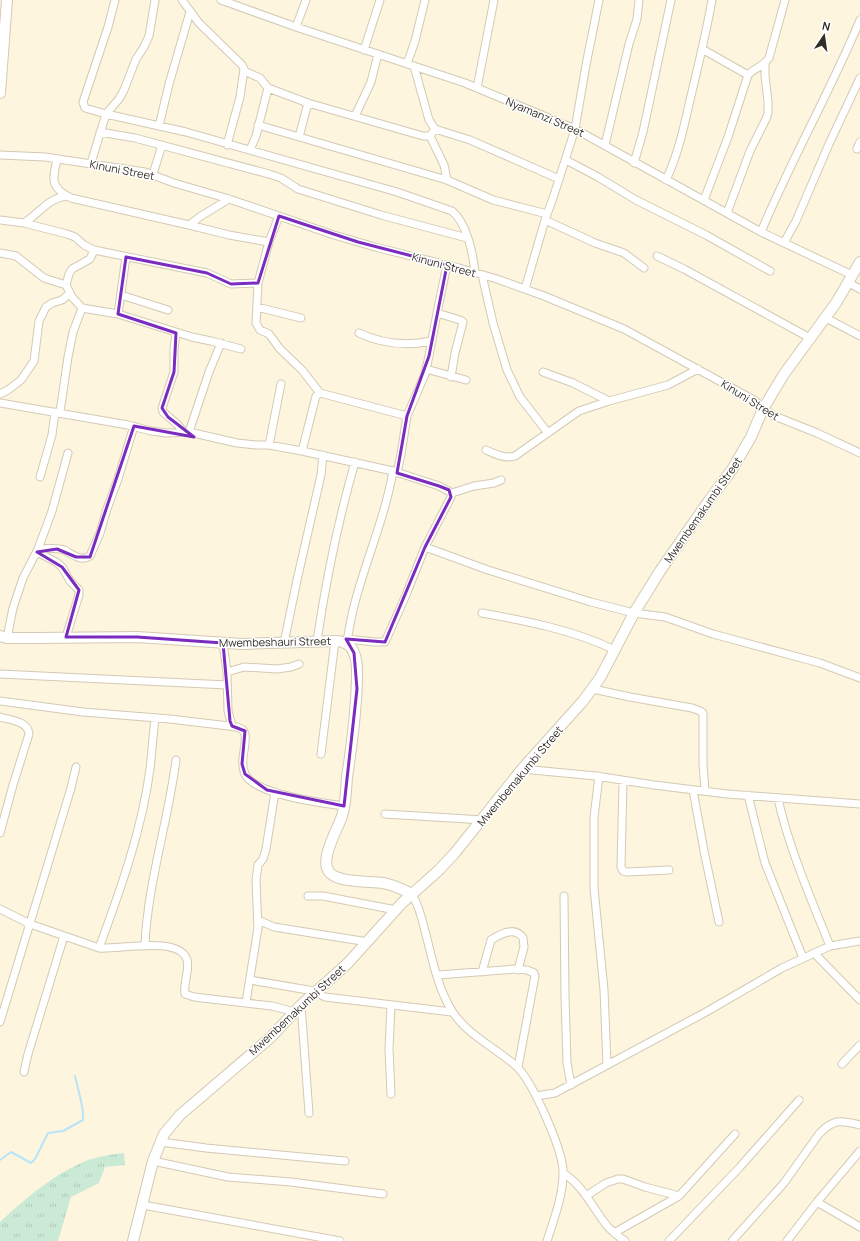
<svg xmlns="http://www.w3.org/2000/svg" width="860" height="1241" font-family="Manrope,sans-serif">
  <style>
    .grass { fill: url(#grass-tufts) }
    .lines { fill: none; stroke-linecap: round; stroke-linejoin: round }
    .stream { stroke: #b8e4f8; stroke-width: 2 }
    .street-casing { stroke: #d3cab4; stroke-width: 9 }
    .secondary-casing { stroke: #d3cab4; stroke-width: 12 }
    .street { stroke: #fff; stroke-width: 7 }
    .secondary { stroke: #fff; stroke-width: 10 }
    .marked { fill: none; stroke: #7b2cbf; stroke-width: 3; stroke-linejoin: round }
    .labels { text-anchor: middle; stroke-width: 3; stroke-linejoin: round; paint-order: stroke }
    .street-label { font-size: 11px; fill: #312e25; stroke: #fff }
  </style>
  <defs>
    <pattern id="grass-tufts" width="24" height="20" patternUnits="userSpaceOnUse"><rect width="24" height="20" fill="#caead6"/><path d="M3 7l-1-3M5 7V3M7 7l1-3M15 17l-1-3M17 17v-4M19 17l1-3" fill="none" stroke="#aec9b8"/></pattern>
  </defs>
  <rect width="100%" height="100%" fill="#fef5de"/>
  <path class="grass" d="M 124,1153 L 125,1165 L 105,1167 L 99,1183 L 71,1197 L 58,1241 L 0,1241 L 0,1222 C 27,1197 56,1172 91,1159 C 101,1156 113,1154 124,1153 Z"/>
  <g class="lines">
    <path class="stream" d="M 0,1160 L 11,1152 L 31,1163 L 35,1159 L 48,1133 L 63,1131 L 83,1120 C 84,1105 78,1091 75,1076"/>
    <defs>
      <path id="street" d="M 115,0 L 108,27 L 83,102 L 85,108 L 106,114 L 186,132 L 397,192 L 452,211 C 467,223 473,254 475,272
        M 182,0 L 199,23 L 242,65 L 244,69 L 240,97 L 227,145
        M 221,0 L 296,27 L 465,83 L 575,129 L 761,232 L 852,275
        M 296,27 L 306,0
        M 702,49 L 748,75
        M 364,50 L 380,0
        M 407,64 L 415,41 L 425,0
        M 414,66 L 429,120 L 435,129 L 470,140 L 559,179
        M 244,71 L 260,78 L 268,88 L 308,103 L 423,136 L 430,136 L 435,129
        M 477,88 L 494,0
        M 355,116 L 371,82 L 378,54
        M 258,125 L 447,180 L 493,200 L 547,214
        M 159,126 L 169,84 L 190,12
        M 100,132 L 135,138 L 269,174 L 281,178 L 298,189 L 381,215 L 467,238
        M 430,136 L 444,165 L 447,180
        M 299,137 L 308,103
        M 605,145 L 629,44 L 637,19 L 639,0
        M 857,149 L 860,142
        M 250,150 L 256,136 L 268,88
        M 0,155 L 45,157 L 145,172 L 174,183 L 229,199 L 334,235 L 375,247 L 459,268 L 497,279 L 544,296 L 624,329 L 754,400 L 772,415 L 817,433 L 860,453
        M 57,159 C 53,179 49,187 71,198 L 189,225 L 229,235 L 269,242
        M 566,160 L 598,177 L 636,200 L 706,235 L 770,271
        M 91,163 L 106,114 L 119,99 L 124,90 L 136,59 L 144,47 L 149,36 L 155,0
        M 634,163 L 643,132 L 671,0
        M 153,174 L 162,145
        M 666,180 C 678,155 684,127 690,100 C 698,67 706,34 712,0
        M 704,200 L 728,137 L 748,75 C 754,68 763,67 769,58 L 785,0
        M 727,213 L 750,151 L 766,119 L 768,113 L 768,101 L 765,76 L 765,63
        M 279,216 L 269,242 L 258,283 L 256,323 L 260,330 L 269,334 L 280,349 L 302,370 L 320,393
        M 0,220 L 24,223 L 67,234 L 75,237 L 84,245 L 94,250 L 207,273 L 231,284 L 258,283
        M 545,220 L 595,243 L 624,253 L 644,268
        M 24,223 C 40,213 47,199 66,196
        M 189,225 L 201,216 L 229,199
        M 761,232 C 791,160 830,92 860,20
        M 784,243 L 796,221 L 829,144 L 860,78
        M 0,253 L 16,256 L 44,278 L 66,285 L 72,297 L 82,308
        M 657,256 L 684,269 L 810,338
        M 482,275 L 493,323 L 507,370 L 520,397 L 548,433
        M 849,283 L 860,289
        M 66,285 L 69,274 L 72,269 L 90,259 L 94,250
        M 525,289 L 545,220 L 554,195 L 575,129 L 586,65 L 599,0
        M 121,295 L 168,310
        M 257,307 L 301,318
        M 437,313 L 460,320 L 463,322 L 455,353 L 451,377
        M 118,314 L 126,257
        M 826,318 L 860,336
        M 176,333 L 174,349 L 174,372 L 162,408 L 163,412 L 177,424 L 184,432
        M 359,333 C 382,344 407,346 432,341
        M 426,369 L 466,380
        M 543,372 L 573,383 L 609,401
        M 0,394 L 8,390 L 21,380 L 34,361 L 39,321 L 46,307 L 52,303 L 62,300 L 70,293
        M 0,403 L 128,425 L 151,431 L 167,433 L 189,432 L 237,443 L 257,445 L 269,445 L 302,451 L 393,471 L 439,486 L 452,493 L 451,497 L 425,547 L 406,595 L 385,642 L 375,642 L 347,639
        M 60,412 L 68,357 L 73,332 L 82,308 L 118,314 L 192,337 L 211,341 L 241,349
        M 189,432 L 209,372 L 221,343
        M 269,445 L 281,384
        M 486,450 C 495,454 505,459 515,456 L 579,411 L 609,401 L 668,385 L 698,369
        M 302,451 L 316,396 L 320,393 L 407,416
        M 397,473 L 401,454 L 407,416 L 425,374 L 429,356 L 437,313 L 447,265
        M 40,477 L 52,435 L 55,412
        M 452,493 L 474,486 L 494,483 L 501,480
        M 425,547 L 488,570 L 591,602 L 634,613 L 665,617 L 713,634 L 820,663 L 860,678
        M 38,549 C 46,549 56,547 64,550 C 72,554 81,562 90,556 L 100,533 L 107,509 L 118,479 L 134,426
        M 37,552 L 56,562 L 62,567 L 70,581 L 79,590 L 79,595 L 66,637
        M 482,613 C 527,621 573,630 615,650
        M 7,638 L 13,608 L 23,578 L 38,549 L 52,511 L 68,453
        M 317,641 C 326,580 338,521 355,462
        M 223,643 L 227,672 L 228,711 L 232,726
        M 284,643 L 297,580 L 321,475 L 323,455
        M 347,643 C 354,584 383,530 393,471
        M 227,672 L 244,667 L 277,669 L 291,667 L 299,664
        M 0,674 L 227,685
        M 593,689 L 630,697 L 692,708 L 700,711 L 703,713 L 703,764 L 705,791
        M 0,701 L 83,712 L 170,719 L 237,727 L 243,730 L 245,734 C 247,747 239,761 245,774 C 255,795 322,803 344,806
        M 0,717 C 10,720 28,721 29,734 L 13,785 L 0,833
        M 321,754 L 335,641
        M 522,769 L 596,776 L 654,785 L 727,794 L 860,804
        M 599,776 L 594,817 L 594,888 L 604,990 L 607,1065
        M 623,781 L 621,867 L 623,871 L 627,872 L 669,870
        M 693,790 L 704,851 L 719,922
        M 748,795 L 765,863 L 803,958
        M 778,799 C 789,848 811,899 830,946
        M 385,814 L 483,820
        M 412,894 C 419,906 422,918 425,931 C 432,957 437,987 452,1011 C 468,1036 495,1047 516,1066 C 532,1080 564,1152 563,1173 C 563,1196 554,1219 547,1241
        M 308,896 L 323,896 L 396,910
        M 564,896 L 565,997 L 567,1063 L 571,1085
        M 0,909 L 30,924 L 99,948 C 118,950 180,935 187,960 C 190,970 183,982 185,994 L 194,997 L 272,1006 L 295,1012
        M 258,920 L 274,927 L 368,942
        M 145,944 C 148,882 168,822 176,760
        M 99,948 C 120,891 142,830 150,769 C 152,752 153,735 155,718
        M 814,953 L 860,1000
        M 482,972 L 491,940 C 500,934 515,926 523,938 L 524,947 L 518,970
        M 438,975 L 516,969 L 527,970 L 534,973 L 535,976 L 518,1067
        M 250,980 L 308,990 L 316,992 L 325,997 L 452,1012
        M 246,1002 L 258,928 L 256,880 L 258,865 L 263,859 L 266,849 L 275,792
        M 301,1005 L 309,1113
        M 391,1005 L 389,1049 L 391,1094
        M 0,1022 L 71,788 L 76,767
        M 842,1064 L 860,1045
        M 24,1072 L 28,1054 L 64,936
        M 536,1096 L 555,1093 L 706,1012 L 782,968 L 830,946 L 860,941
        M 161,1142 L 206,1148 L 345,1161
        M 153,1161 L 228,1177 L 291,1182 L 383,1194
        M 563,1173 C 584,1186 593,1209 608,1227 C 613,1232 619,1237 625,1241
        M 586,1196 L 606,1183 L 618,1179 L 623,1179 L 645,1187 L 679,1196
        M 817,1202 L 860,1227
        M 143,1205 L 340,1241
        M 614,1233 L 679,1196 L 735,1134
        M 669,1241 L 739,1168 L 799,1100
        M 732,1241 L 784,1183 L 819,1134 C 833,1119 840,1120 860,1125
        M 787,1241 L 817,1202 L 860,1151"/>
      <path id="secondary" d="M 0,93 L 7,0
        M 0,636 L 7,638 L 37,638 L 137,637 L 242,644 L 335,641 C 343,641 351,644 354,653 C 358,661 357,671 357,680 C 356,712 352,745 347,777 C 346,789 346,804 342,816 C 338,829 318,861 330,873 C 340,883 369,881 383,883 C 394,885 402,889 412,894
        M 133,1241 L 153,1161 L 164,1134 L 180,1115 L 270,1038 L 301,1005 L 348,963 L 402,903 L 439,870 L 454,854 L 522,769 L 583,701 L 600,678 L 634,613 L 660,571 L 708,502 L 733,468 L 751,437 L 763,409 L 784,374 L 836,303 L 860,262"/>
    </defs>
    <use href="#street" class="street-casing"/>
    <use href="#secondary" class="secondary-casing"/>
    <use href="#street" class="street"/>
    <use href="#secondary" class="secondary"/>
  </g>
  <path class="marked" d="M 279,216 L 358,242 L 447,265 L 429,356 L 407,416 L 397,473 L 439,486 L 449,490 L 451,497 L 425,547 L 385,642 L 346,639 L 354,653 L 357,689 L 344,806 L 267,790 L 245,774 L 242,764 L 245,731 L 232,726 L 230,721 L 223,643 L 137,637 L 66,637 L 79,590 L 62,567 L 37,552 L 57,549 L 76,557 L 90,557 L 134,426 L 194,437 L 168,417 L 162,408 L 174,372 L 176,333 L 118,314 L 126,257 L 207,273 L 231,284 L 258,283 Z"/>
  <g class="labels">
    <g class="street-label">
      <text transform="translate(545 117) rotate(23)" y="4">Nyamanzi Street</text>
      <text transform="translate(122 170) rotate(11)" y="4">Kinuni Street</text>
      <text transform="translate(444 265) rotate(15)" y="4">Kinuni Street</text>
      <text transform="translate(750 400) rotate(32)" y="4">Kinuni Street</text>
      <text transform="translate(703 510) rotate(-55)" y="4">Mwembemakumbi Street</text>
      <text transform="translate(275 642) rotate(-1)" y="4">Mwembeshauri Street</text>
      <text transform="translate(520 776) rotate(-50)" y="4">Mwembemakumbi Street</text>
      <text transform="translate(297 1010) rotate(-43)" y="4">Mwembemakumbi Street</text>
    </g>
  </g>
  <g transform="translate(824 36) rotate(13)" stroke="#ffffff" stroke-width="3" paint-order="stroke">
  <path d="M0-3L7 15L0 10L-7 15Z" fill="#312e25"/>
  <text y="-6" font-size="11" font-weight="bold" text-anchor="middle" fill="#312e25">N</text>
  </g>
</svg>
